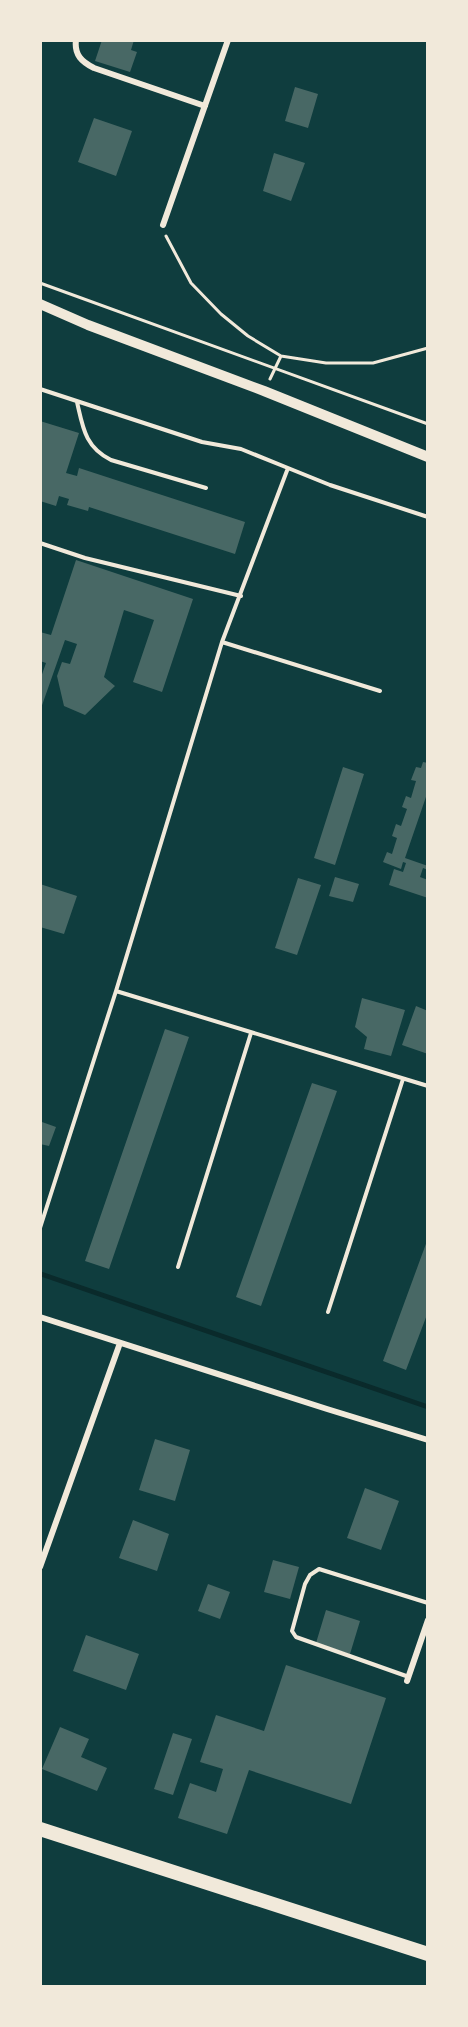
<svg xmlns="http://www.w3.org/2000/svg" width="468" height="2027" font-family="'DejaVu Sans',sans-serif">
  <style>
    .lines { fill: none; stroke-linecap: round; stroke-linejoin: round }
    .stream { stroke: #0a2a2b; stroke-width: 5 }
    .building { fill: #486865 }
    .path { stroke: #f1e9da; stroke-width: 3 }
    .service { stroke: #f1e9da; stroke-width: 4 }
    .minor { stroke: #f1e9da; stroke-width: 6 }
    .secondary { stroke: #f1e9da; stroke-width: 10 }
    .trunk { stroke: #f1e9da; stroke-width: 14 }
  </style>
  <rect width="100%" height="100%" fill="#0f3d3e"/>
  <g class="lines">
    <path class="stream" d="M 41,1274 L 428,1407"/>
  </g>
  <path class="building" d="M 102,40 L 134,40 L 131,50 L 137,52 L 130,72 L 95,61 Z
    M 295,87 L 318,94 L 308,128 L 285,121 Z
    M 94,118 L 132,131 L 116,176 L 78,162 Z
    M 274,153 L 305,163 L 291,201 L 263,191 Z
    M 40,421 L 79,433 L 66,473 L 77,476 L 79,468 L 245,522 L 235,554 L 89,507 L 88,511 L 67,505 L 69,499 L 59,496 L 56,506 L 40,501 Z
    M 76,560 L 193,599 L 162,692 L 133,682 L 154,620 L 124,610 L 104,677 L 115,686 L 85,715 L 64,706 L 57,676 L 62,662 L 70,664 L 77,644 L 65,640 L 40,711 L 40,680 L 46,663 L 40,661 L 40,632 L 51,635 Z
    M 423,762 L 428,763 L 428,791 L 405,858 L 428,866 L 428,870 L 423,868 L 420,877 L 428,880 L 428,898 L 389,885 L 394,869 L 403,872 L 406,863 L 403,862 L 401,869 L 383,862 L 387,852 L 392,854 L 397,838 L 392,836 L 396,824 L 401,826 L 407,809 L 402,807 L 406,796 L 411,798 L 416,781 L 411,780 L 416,767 L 421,768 Z
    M 343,767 L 364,774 L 335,865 L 314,858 Z
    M 335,877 L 359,884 L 353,902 L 329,896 Z
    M 298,878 L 321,885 L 297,955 L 275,948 Z
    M 40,884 L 77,896 L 64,934 L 40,927 Z
    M 362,998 L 405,1010 L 391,1056 L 364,1049 L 367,1037 L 355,1027 Z
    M 416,1006 L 428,1011 L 428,1054 L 402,1045 Z
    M 165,1029 L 189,1037 L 109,1269 L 85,1261 Z
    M 312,1083 L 337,1091 L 261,1306 L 236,1297 Z
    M 42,1122 L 56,1127 L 49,1146 L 40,1144 Z
    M 427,1241 L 428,1312 L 406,1370 L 383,1361 Z
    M 155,1439 L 190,1450 L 175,1501 L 139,1490 Z
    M 365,1488 L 399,1501 L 381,1550 L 347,1538 Z
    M 133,1520 L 169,1534 L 157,1571 L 119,1558 Z
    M 273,1560 L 299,1567 L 290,1599 L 264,1592 Z
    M 208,1584 L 230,1592 L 220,1619 L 198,1611 Z
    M 326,1610 L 360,1621 L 350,1654 L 316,1643 Z
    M 86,1635 L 139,1654 L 126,1690 L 73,1671 Z
    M 286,1665 L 386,1698 L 351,1804 L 249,1770 L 227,1834 L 178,1818 L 190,1783 L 216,1792 L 223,1769 L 200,1762 L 216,1715 L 264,1731 Z
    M 60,1727 L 89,1739 L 81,1757 L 107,1768 L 97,1791 L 42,1769 Z
    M 173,1733 L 192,1739 L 173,1795 L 154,1789 Z"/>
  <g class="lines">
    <path class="path" d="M 166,236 L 191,283 L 221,314 L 248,336 L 281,356 L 326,363 L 373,363 L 428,348
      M 40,283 L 428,424
      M 270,379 L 281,356"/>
    <path class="service" d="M 40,389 L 202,442 L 241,449 L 288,468 L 222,642 L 116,991 L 40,1228
      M 77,402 C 83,428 85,447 111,460 L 206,488
      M 288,468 L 330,485 L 428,517
      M 40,543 L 85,558 L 241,596
      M 222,642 L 380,691
      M 116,991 L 428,1086
      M 178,1267 L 251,1033
      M 328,1312 L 403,1079
      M 409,1677 L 296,1637 L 292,1631 L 305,1584 L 310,1575 L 319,1569 L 428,1603"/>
    <path class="minor" d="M 76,40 C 74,55 82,62 94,68 L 205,106
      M 163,225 L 228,40
      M 40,1317 L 327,1409 L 428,1440
      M 40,1567 L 120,1343
      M 407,1681 L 428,1620"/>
    <path class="secondary" d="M 40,304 L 88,325 L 264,391 L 428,457"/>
    <path class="trunk" d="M 40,1829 L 428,1954"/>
  </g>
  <rect width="468" height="2027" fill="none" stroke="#f1e9da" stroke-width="84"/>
</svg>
